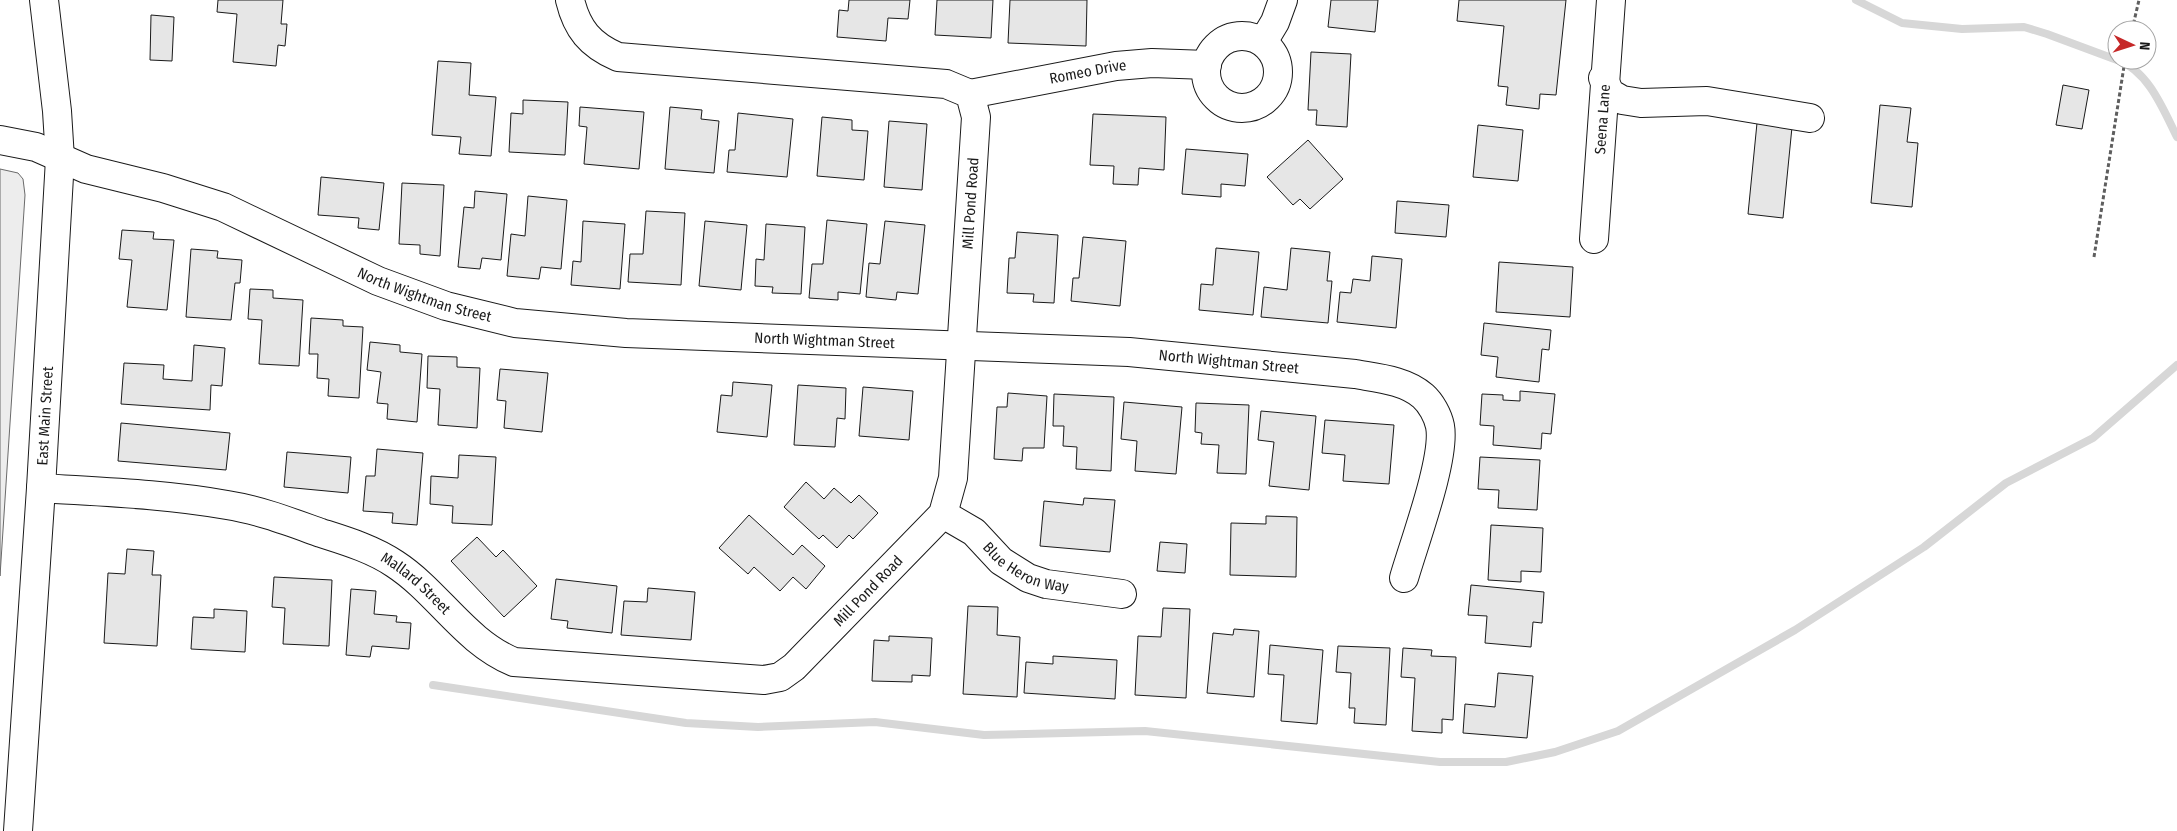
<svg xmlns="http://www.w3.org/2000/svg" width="2177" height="831" font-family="'Fira Sans Condensed',sans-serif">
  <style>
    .built { fill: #ededed; stroke: #6a6a6a }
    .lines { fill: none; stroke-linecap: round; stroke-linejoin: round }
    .stream { stroke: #d7d7d7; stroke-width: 8 }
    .building { fill: #e6e6e6; stroke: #1a1a1a }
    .minor-casing { stroke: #1a1a1a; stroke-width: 30 }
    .path { stroke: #5f5f5f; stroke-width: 3; stroke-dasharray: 4 2.5; stroke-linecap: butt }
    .minor { stroke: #fff; stroke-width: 28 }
    .labels { text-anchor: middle; stroke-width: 4; stroke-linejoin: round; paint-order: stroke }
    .street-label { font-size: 15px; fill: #1a1a1a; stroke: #fff }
  </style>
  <rect width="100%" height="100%" fill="#fff"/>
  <path class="built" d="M 0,169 L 18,173 L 23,179 L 25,195 L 0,576 Z"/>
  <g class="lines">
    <path class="stream" d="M 1856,0 L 1902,23 L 1962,29 L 2024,27 L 2047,34 L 2117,60
      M 2118,60 C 2149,72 2163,109 2177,137
      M 433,685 L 686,723 L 758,727 L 875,722 L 984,735 L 1145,731 L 1440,762 L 1506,762 L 1555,752 L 1618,731 L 1795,630 L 1924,547 L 2006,483 L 2093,438 L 2177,365"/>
  </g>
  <path class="building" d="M 218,0 L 283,0 L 281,24 L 287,24 L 285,46 L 278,45 L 276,66 L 233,62 L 237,14 L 217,12 Z
    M 849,0 L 910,0 L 908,19 L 888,18 L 886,41 L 837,37 L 839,10 L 848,11 Z
    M 937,0 L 993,0 L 991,38 L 935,35 Z
    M 1010,0 L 1087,0 L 1086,46 L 1008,43 Z
    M 1331,0 L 1378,0 L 1375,32 L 1328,27 Z
    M 1459,0 L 1566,0 L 1556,95 L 1540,94 L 1539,109 L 1506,105 L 1508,87 L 1498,86 L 1504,26 L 1457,21 Z
    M 151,15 L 174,17 L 172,61 L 150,60 Z
    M 1311,52 L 1351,54 L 1347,127 L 1316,125 L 1317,110 L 1308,110 Z
    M 438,61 L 471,63 L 469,95 L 496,97 L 491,156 L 459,154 L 461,137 L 432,135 Z
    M 2063,85 L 2089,90 L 2082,129 L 2056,125 Z
    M 523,100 L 568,102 L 565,155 L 509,152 L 511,113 L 523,114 Z
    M 1880,105 L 1911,108 L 1907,142 L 1918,143 L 1912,207 L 1871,203 Z
    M 580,107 L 644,112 L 639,169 L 584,164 L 587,127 L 579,126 Z
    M 670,107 L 702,110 L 701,119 L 719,121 L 714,173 L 665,169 Z
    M 738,113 L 793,119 L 787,177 L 727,172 L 729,150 L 735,150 Z
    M 1093,114 L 1166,117 L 1164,170 L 1139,168 L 1138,185 L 1113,184 L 1114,166 L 1090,165 Z
    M 822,117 L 852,120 L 852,130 L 868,131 L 864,180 L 817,176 Z
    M 889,121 L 927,124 L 922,190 L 884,187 Z
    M 1757,123 L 1792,127 L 1783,218 L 1748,214 Z
    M 1478,125 L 1523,130 L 1518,181 L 1473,177 Z
    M 1308,140 L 1343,179 L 1310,209 L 1300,199 L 1293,205 L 1267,177 Z
    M 1186,149 L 1248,154 L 1245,186 L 1221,184 L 1221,197 L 1182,194 Z
    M 321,177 L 384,183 L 379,230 L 358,228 L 359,218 L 318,215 Z
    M 402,183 L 444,185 L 440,256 L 420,254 L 420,245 L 399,244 Z
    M 475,191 L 507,194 L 501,260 L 482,258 L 480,269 L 458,267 L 464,207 L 474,208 Z
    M 528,196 L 567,200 L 561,269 L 541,267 L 539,279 L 507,276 L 511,234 L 525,236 Z
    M 1397,201 L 1449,205 L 1446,237 L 1395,233 Z
    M 646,211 L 685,213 L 681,285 L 628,282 L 630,254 L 643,254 Z
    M 827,220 L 867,224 L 860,294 L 838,292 L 838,300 L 809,298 L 812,264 L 823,264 Z
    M 583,221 L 625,224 L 620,289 L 571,285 L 573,261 L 581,262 Z
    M 705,221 L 747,225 L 741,290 L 699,286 Z
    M 885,221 L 925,225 L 918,294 L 897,292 L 896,300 L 866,297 L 869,263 L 880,264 Z
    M 766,224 L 805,227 L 801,294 L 772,293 L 773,287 L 755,286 L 756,259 L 764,260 Z
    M 122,230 L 154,232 L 153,239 L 174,240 L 167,310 L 127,307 L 132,260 L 119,259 Z
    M 1017,232 L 1058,235 L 1054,303 L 1033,302 L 1034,294 L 1007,293 L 1009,258 L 1015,258 Z
    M 1083,237 L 1126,241 L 1120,306 L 1071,301 L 1073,278 L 1079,278 Z
    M 1216,248 L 1259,252 L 1253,315 L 1199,310 L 1201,284 L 1213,285 Z
    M 1291,248 L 1330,252 L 1327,281 L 1332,281 L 1328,323 L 1261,317 L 1264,287 L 1287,290 Z
    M 191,249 L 218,251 L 217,258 L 242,260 L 240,283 L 235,283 L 231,320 L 186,317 Z
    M 1372,256 L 1402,259 L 1396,328 L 1337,322 L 1340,292 L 1351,293 L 1353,279 L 1370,281 Z
    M 1499,262 L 1573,267 L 1570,317 L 1496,312 Z
    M 250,289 L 273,290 L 273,298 L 303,300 L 299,366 L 259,364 L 262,320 L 248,319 Z
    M 311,318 L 343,320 L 343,326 L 363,327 L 359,398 L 328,396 L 329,379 L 317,378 L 318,354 L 309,354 Z
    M 1484,323 L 1551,330 L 1549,350 L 1542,349 L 1539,382 L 1496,377 L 1498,357 L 1481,355 Z
    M 370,342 L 400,345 L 400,352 L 422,354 L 417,422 L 387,419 L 388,404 L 377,403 L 381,372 L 367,370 Z
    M 194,345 L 225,348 L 222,386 L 211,385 L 210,410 L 121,404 L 124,363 L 164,365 L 163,379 L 192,381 Z
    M 428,356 L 457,357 L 457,367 L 480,368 L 477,428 L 438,425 L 440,389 L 427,388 Z
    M 500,369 L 548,373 L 542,432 L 504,428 L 506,401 L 497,400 Z
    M 733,382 L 772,385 L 767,437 L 717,432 L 721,395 L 732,396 Z
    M 798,385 L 846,388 L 845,419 L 837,418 L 835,447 L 794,445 Z
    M 863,387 L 913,391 L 909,440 L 859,436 Z
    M 1520,391 L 1555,394 L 1551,434 L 1542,433 L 1541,449 L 1493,445 L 1494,426 L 1480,425 L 1482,394 L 1503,395 L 1503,400 L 1520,401 Z
    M 1008,393 L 1047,396 L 1044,448 L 1023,448 L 1022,461 L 994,459 L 997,407 L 1007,407 Z
    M 1054,394 L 1114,397 L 1111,471 L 1076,469 L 1077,447 L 1063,446 L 1064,426 L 1053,426 Z
    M 1124,402 L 1182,407 L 1176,474 L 1135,471 L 1137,441 L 1121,439 Z
    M 1196,403 L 1249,405 L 1246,474 L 1217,473 L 1219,445 L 1201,444 L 1202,433 L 1195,432 Z
    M 1261,411 L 1316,416 L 1309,490 L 1269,486 L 1274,442 L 1258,440 Z
    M 1325,420 L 1394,425 L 1389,484 L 1343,481 L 1345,455 L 1322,453 Z
    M 121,423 L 230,433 L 226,470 L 118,461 Z
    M 377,449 L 423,453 L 417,525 L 392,523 L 393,513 L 363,511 L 366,476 L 375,476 Z
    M 287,452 L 351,457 L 348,493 L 284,487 Z
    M 459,455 L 496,457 L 492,525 L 452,523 L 453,506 L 430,504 L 431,476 L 458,478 Z
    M 1480,457 L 1540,460 L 1537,510 L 1498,508 L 1499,490 L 1478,489 Z
    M 806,482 L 824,499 L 834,488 L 851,503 L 859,495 L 878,513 L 853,539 L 849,535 L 837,548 L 823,535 L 819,539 L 784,507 Z
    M 1084,498 L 1115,500 L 1110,552 L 1040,546 L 1044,501 L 1083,505 Z
    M 749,515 L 793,555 L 802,545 L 825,566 L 806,589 L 793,577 L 780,591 L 754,567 L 748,574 L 719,548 Z
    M 1266,516 L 1297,517 L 1296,577 L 1230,575 L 1231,523 L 1266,524 Z
    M 1491,525 L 1543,528 L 1541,572 L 1521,571 L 1521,582 L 1488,580 Z
    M 477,537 L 496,557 L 503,550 L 537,586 L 504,617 L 451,561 Z
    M 1160,542 L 1187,544 L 1185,573 L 1157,571 Z
    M 127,549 L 154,551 L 152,575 L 161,575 L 157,646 L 104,643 L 108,573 L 125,574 Z
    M 274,577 L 332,580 L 329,646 L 283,644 L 285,608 L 272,607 Z
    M 556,579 L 617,586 L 612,633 L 567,628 L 568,621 L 551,619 Z
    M 1471,585 L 1544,592 L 1542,623 L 1533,622 L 1531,647 L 1485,643 L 1487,616 L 1468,615 Z
    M 648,588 L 695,592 L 691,640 L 621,635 L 624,601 L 647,602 Z
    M 351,589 L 376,591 L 374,614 L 397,616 L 396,622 L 411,623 L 409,649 L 372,646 L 370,657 L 346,655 Z
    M 968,606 L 998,607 L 997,635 L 1020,637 L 1017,697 L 963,694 Z
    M 1163,608 L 1190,609 L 1186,698 L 1135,695 L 1138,636 L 1161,637 Z
    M 214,609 L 247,611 L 245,652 L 191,649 L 193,617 L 214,618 Z
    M 1234,629 L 1259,631 L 1254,697 L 1207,693 L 1213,633 L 1233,635 Z
    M 889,636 L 932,638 L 930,676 L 912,675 L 912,682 L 872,681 L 874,640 L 889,641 Z
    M 1270,645 L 1323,650 L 1317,724 L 1281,721 L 1284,675 L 1268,674 Z
    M 1338,646 L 1390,648 L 1386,725 L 1354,723 L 1355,708 L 1349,708 L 1351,673 L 1336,672 Z
    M 1403,648 L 1432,650 L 1431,656 L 1456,657 L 1453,720 L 1442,719 L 1442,733 L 1412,731 L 1415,678 L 1401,677 Z
    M 1053,656 L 1117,660 L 1115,699 L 1024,693 L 1026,662 L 1053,664 Z
    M 1498,673 L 1533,676 L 1527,738 L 1463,733 L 1465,704 L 1495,707 Z"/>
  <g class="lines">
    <defs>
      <g id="minor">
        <circle cx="1242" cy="72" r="36"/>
        <path d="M 1263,42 L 1275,22 L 1283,0"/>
        <path d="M 1603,78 L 1610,93 L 1622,100 L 1641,103 L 1707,101 L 1810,118"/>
        <path id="s1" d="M 970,94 L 1116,66 L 1152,63 L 1207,65"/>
        <path id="s2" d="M 0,140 L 36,147 L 86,169 L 163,188 L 223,207 L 378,281 L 446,306 L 515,323 L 626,333 L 1129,352 L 1355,374 C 1377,378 1405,380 1423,396 C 1431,403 1438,416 1440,426 C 1446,458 1414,543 1404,578"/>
        <path id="s3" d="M 1594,239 L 1611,0"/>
        <path id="s4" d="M 41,488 C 103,492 165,494 227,505 C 259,510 290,522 321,533 C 346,541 373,549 395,564 C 438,592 465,642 514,662 L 764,680 L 780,677 L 794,667 L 943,514 L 953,478 L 976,117 L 970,94 L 946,84 L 618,57 C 590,45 577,29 570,0"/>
        <path id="s5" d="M 943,514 L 974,532 L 1001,561 L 1028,578 L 1046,584 L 1122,594"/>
        <path id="s6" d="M 18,831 L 41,488 L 60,159 L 57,111 L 44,0"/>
      </g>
    </defs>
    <use href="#minor" class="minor-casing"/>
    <path class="path" d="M 2132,30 L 2139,0
      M 2094,257 L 2125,60"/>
    <use href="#minor" class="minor"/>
  </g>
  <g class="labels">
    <g class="street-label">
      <text dy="5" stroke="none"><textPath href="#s1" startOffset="120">Romeo Drive</textPath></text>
      <text dy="5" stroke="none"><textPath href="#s3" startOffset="120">Seena Lane</textPath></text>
      <text dy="5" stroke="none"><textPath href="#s4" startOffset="1331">Mill Pond Road</textPath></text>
      <text dy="5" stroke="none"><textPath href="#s2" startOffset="454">North Wightman Street</textPath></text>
      <text dy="5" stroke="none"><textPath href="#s2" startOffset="859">North Wightman Street</textPath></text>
      <text dy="5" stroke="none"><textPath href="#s2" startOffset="1264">North Wightman Street</textPath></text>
      <text dy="5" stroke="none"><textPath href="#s6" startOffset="416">East Main Street</textPath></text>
      <text dy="5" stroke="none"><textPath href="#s5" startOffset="101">Blue Heron Way</textPath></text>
      <text dy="5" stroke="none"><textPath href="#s4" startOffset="394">Mallard Street</textPath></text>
      <text dy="5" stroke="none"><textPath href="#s4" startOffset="911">Mill Pond Road</textPath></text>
    </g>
  </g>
  <g transform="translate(2132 45) rotate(94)"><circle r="24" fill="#ffffff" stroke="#a3a3a3"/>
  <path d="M0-4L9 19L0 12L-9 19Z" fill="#c62828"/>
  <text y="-8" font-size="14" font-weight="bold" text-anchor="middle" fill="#1a1a1a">N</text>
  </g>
</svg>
